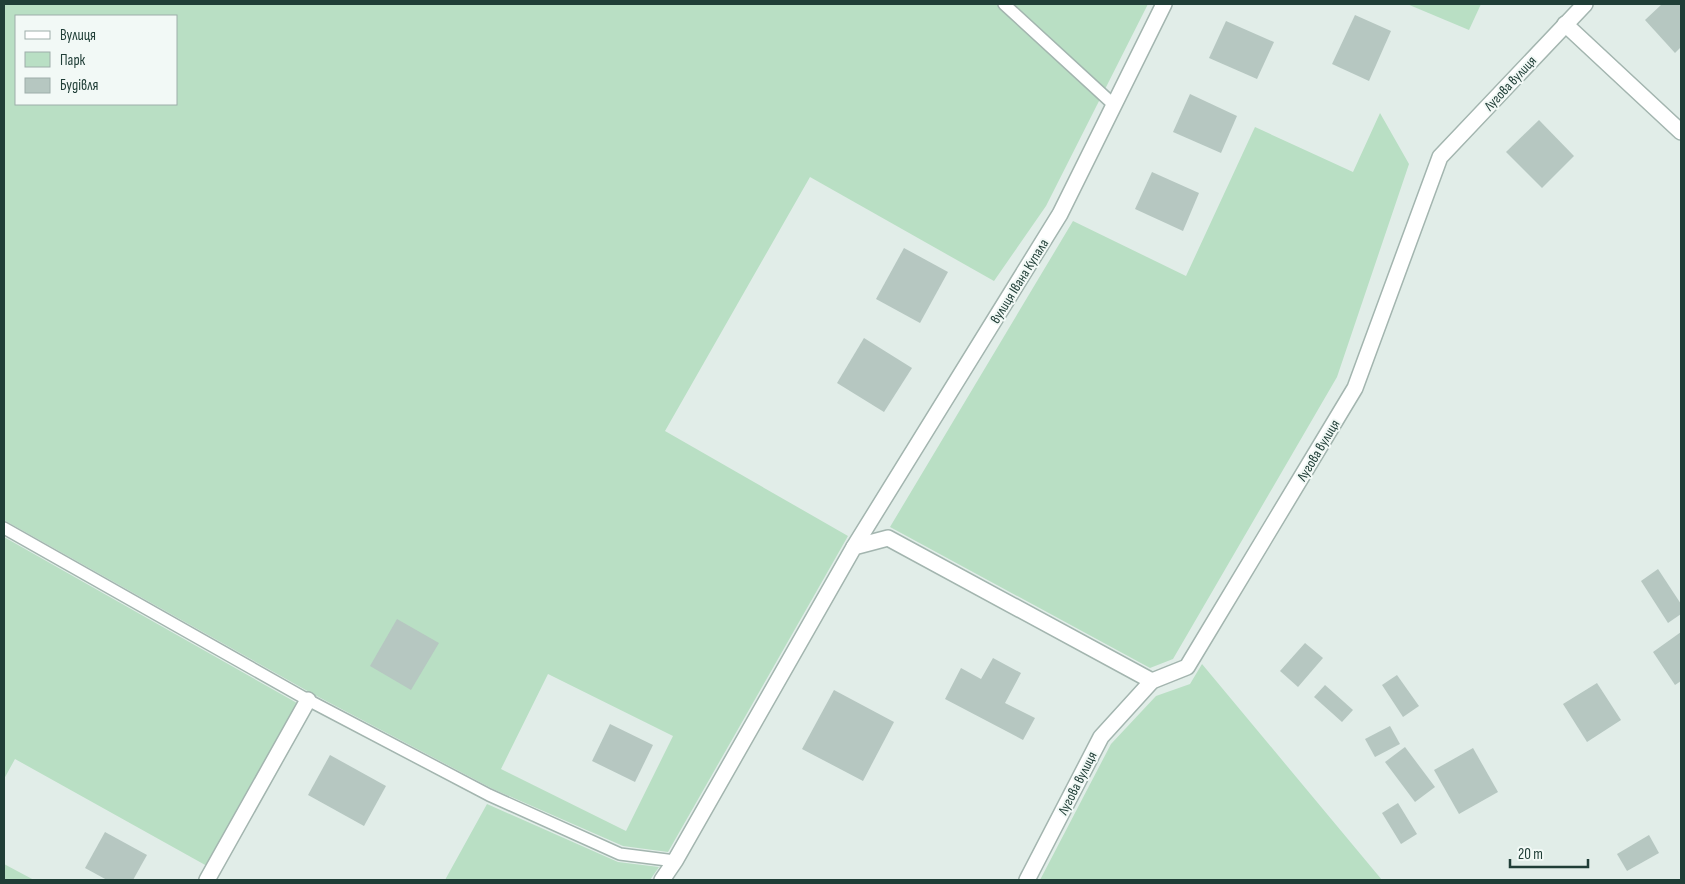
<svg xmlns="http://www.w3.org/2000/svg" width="1685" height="884" font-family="'Sofia Sans Condensed',sans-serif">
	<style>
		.green { fill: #b9dfc4; fill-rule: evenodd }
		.building { fill: #b6c7c1 }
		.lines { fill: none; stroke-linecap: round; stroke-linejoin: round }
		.service-casing { stroke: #a3b5af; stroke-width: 14 }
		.minor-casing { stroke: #a3b5af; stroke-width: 18 }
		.service { stroke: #fff; stroke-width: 11 }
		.minor { stroke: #fff; stroke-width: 15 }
		.labels { text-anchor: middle; stroke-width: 4; stroke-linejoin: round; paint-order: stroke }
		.street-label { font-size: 14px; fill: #203e37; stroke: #f2f9f6 }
	</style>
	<rect width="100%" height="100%" fill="#e1ede8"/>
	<!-- green -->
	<g class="green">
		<path d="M4 4H1148L1046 206 994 281 810 177 665 431 848 536 668 852 623 846 493 789 311 693 4 520ZM16 16H176V104H16ZM548 674 673 736 626 831 501 769Z"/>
		<path d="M1407 4H1481L1469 30Z"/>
		<path d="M1380 113 1409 164 1337 377 1173 659 1150 668 890 527 1073 221 1186 276 1255 127 1353 172Z"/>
		<path d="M4 537 297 703 207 866 15 759 4 779Z"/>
		<path d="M1202 664 1382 880H1040L1111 744 1156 696 1190 684Z"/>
		<path d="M487 804 618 862 659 867 650 880H445Z"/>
		<path d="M4 864 34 880H4Z"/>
	</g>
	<!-- building -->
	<g class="building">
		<path d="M1662 4H1681V47L1675 53 1645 20Z"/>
		<path d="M1355 15 1391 31 1369 81 1332 64Z"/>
		<path d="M1226 21 1274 42 1257 79 1209 58Z"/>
		<path d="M1190 94 1237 116 1221 153 1173 132Z"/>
		<path d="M1539 120 1574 156 1542 188 1506 152Z"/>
		<path d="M1152 172 1199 193 1183 231 1135 209Z"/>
		<path d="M904 248 948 272 920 323 876 299Z"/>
		<path d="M864 338 912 368 884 412 837 383Z"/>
		<path d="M1658 569 1681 604V614L1668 623 1641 581Z"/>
		<path d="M397 619 439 643 411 690 370 666Z"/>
		<path d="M1681 632V681L1675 685 1653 652Z"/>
		<path d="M1305 643 1323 658 1298 687 1280 671Z"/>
		<path d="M993 658 1021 673 1005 703 1035 718 1023 740 945 699 961 668 981 679Z"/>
		<path d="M1397 675 1419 706 1403 717 1382 685Z"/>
		<path d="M1597 683 1621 720 1587 742 1563 704Z"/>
		<path d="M1325 685 1353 710 1342 722 1314 697Z"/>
		<path d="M834 690 894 722 863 781 802 749Z"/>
		<path d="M610 724 653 745 635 782 592 761Z"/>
		<path d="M1390 726 1400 744 1375 757 1365 739Z"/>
		<path d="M1405 747 1435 787 1415 802 1385 762Z"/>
		<path d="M1473 748 1498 792 1459 814 1434 770Z"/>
		<path d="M330 755 386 786 364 826 308 795Z"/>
		<path d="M1398 803 1417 834 1401 844 1382 813Z"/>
		<path d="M105 832 147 855 133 880H107L85 868Z"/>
		<path d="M1649 835 1659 853 1627 871 1617 854Z"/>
	</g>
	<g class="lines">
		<defs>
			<g id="service">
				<path d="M1004 4 1114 105"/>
				<path d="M4 528 308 700 489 795 620 854 675 861"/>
			</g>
			<g id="minor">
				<path d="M1565 24 1681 132"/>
				<path d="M854 547 1060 214 1164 4"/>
				<path d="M207 880 308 700"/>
				<path d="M662 880 675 861 854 547 888 538 1152 681"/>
				<path d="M1027 880 1101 737 1152 681 1187 667 1355 388 1440 157 1585 4"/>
			</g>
		</defs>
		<!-- service casing -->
		<use href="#service" class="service-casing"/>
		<!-- minor casing -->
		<use href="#minor" class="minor-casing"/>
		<!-- service -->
		<use href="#service" class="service"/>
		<!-- minor -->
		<use href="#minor" class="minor"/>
	</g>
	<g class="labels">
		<!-- street labels -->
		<g class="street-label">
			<text transform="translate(1510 83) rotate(-47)" y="5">Лугова вулиця</text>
			<text transform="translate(1019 281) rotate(-58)" y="5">вулиця Івана Купала</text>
			<text transform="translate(1318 450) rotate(-59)" y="5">Лугова вулиця</text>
			<text transform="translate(1077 783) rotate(-63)" y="5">Лугова вулиця</text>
		</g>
	</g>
	<!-- border -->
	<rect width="1685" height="884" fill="none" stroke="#203e37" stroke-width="10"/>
	<!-- legend -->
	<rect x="15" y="15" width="162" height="90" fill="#f2f9f6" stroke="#9eaeaa"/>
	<rect x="25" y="31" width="25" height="8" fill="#ffffff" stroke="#9eaeaa"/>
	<text x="60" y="40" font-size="15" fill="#203e37">Вулиця</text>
	<rect x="25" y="52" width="25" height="15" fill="#b9dfc4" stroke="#9eaeaa"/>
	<text x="60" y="65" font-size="15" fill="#203e37">Парк</text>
	<rect x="25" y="78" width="25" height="15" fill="#b6c7c1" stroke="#9eaeaa"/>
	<text x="60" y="90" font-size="15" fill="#203e37">Будівля</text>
	<!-- scale -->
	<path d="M1510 859v8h78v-8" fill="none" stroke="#203e37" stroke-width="2.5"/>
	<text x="1518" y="859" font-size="15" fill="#203e37" stroke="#f2f9f6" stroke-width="4" paint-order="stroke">20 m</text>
</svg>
